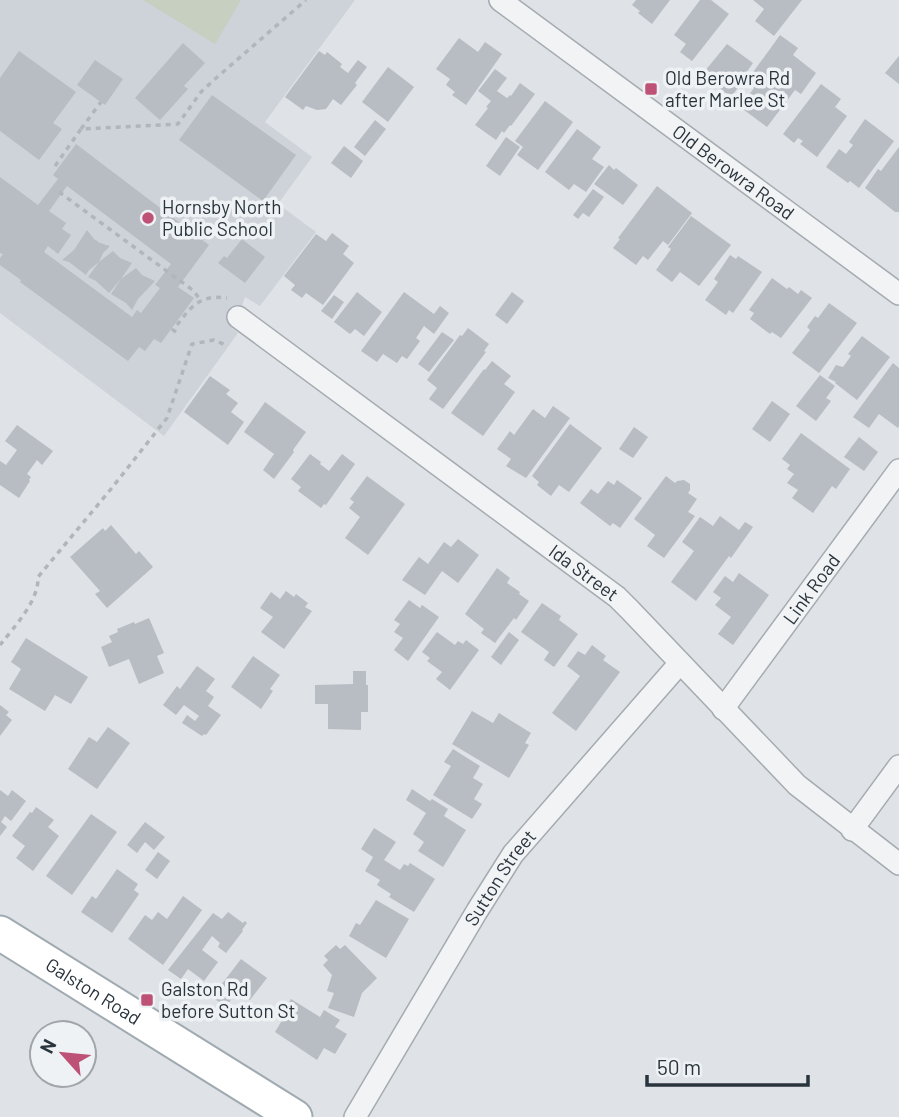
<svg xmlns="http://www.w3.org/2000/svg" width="899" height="1117" font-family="Barlow,sans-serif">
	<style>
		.built { fill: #cdd3d8 }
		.green { fill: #c7cfc1 }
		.building { fill: #b7bdc3; fill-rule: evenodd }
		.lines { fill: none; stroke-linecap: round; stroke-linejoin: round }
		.street-casing { stroke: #a5abb0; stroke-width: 24 }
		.primary-casing { stroke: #a0aab1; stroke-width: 37 }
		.path { stroke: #b1b6ba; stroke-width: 3.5; stroke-dasharray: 5 5; stroke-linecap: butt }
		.street { stroke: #f1f3f5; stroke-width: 21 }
		.primary { stroke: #fff; stroke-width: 33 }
		.poi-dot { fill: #be5276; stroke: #eef2f4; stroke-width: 2.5 }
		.labels { text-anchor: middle; stroke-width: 7; stroke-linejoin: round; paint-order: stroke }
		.poi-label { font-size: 19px; fill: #2a343c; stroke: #eef2f4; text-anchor: start }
		.street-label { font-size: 19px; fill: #2a343c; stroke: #eef2f4 }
	</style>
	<rect width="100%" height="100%" fill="#dfe3e7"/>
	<!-- built -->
	<path class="built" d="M0 0H355L265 122 312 157 278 204 316 232 260 306 245 297 238 317 232 328 238 333 164 436 0 313Z"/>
	<!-- green -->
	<path class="green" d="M143 0H241L215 44Z"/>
	<!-- building -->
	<g class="building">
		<path d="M636 0H670L652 24 638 13 640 11 632 5Z"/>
		<path d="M700 0H711L729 14 692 61 680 52 686 44 674 35Z"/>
		<path d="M753 0H802L774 36 755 21 764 9Z"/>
		<path d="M780 35 798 48 793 55 816 73 801 94 795 90 767 127 740 107 754 88 746 82Z"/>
		<path d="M459 38 478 52 485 42 502 54 466 105 452 95 455 92 446 85 450 79 436 69Z"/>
		<path d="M183 43 205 63 184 86 188 89 160 120 135 98Z"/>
		<path d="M727 44 753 63 746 73 748 74 731 97 715 85 714 87 700 77Z"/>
		<path d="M19 51 76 92 53 123 62 129 39 160 0 131V78Z"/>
		<path d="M319 51 325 55 327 52 342 64 340 67 348 73 358 60 367 67 355 83 357 85 341 105 333 99 326 109 317 110 306 106 303 110 285 97Z"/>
		<path d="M899 56V84L885 73Z"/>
		<path d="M95 60 123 79 105 105 77 85Z"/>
		<path d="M388 67 414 87 388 122 362 102Z"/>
		<path d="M495 69 507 78 497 91 507 98 510 95 511 96 520 83 535 94 511 126 510 125 504 133 502 131 496 140 475 125 488 108 486 107 491 101 478 91Z"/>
		<path d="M821 84 841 99 835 107 847 116 817 157 800 144 803 141 798 138 794 143 783 134Z"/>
		<path d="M212 95 296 155 263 201 179 140Z"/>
		<path d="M545 101 573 122 538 170 517 155 523 147 515 141Z"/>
		<path d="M865 119 894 141 859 188 850 181 848 183 826 167 839 149 846 154 853 145 849 142Z"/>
		<path d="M375 120 386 129 365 156 354 147Z"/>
		<path d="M577 129 601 147 592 159 604 167 586 192 574 184 569 190 545 172Z"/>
		<path d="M506 137 520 147 500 176 486 166Z"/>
		<path d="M76 144 209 245 178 287 194 298 161 343 154 339 145 351 139 347 128 361 20 282 21 280 0 265V258L3 254 0 253V177L38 205 58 179 53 175ZM67 186 171 264 155 285 160 288 141 313 137 310 132 317 44 252 48 246 58 254 71 235 62 229 66 223 49 211Z"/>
		<path d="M344 146 363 161 351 178 331 163Z"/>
		<path d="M899 147V212H895L865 188 878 169 881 171Z"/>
		<path d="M609 165 614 170 616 168 638 185 623 205 594 184Z"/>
		<path d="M657 186 692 213 668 245 663 241 648 260 643 256 636 265 613 248 620 239 618 238Z"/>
		<path d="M593 189 604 197 589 217 583 213 578 219 573 215Z"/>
		<path d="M691 216 731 245 699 286 680 272 672 282 656 270 671 249 668 247Z"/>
		<path d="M87 230 94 239 100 243 110 246 103 253 99 262 113 251 120 258 132 263 121 279 136 268 142 275 155 281 138 299 132 310 126 303 111 294 121 279 109 293 96 281 88 277 99 262 89 270 86 275 69 262 62 260 74 250Z"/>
		<path d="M332 233 349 246 343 254 354 263 323 305 306 293 302 298 291 290 295 285 284 276 316 234 326 241Z"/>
		<path d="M242 239 265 257 245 283 218 263 224 256 227 258Z"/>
		<path d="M730 255 736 259 738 256 762 272 733 313 729 310 726 315 705 300 718 282 714 279Z"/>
		<path d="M772 278 787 289 789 287 798 294 801 290 812 298 781 338 772 332 770 334 750 319 754 313 749 310Z"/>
		<path d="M357 292 382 312 364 336 355 329 350 334 334 322Z"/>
		<path d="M404 292 434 314 440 306 449 313 434 334 424 326 416 338 420 341 407 359 402 356 397 363 383 354 377 362 361 351Z"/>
		<path d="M512 292 524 301 507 324 495 315Z"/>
		<path d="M334 295 344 302 332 319 321 311Z"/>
		<path d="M829 303 857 323 819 373 792 353 810 330 807 327 815 316 818 318Z"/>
		<path d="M468 328 489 344 484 351 486 352 443 409 429 399 437 388 427 380 460 335 462 336Z"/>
		<path d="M442 332 454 340 429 372 418 364Z"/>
		<path d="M862 336 890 357 857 400 835 383 836 382 828 378 836 365 843 367 851 356 848 354Z"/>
		<path d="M492 361 511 376 504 384 515 392 483 436 451 413 484 369 485 370Z"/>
		<path d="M893 363 899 368V426L898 428 879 414 869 428 853 417Z"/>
		<path d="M820 375 835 386 826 398 831 401 816 421 796 406Z"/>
		<path d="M210 376 230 390 226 394 238 403 231 412 244 422 228 445 184 412Z"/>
		<path d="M772 401 790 414 770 442 752 429Z"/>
		<path d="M265 402 306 432 293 450 294 452 274 479 263 470 274 454 244 432Z"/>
		<path d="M553 406 570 418 526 478 506 466 511 459 497 449 510 431 514 435 533 409 545 418Z"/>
		<path d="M570 424 602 448 569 492 559 485 551 496 537 485 539 482 532 476Z"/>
		<path d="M17 425 53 451 42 465 37 460 27 474 31 477 29 480 30 481 19 498 0 485V461L6 465 17 450 5 441Z"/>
		<path d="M634 427 648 437 633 458 619 449Z"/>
		<path d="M801 433 850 469 836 489 832 486 813 513 792 498 798 490 787 483 794 474 787 469 790 465 782 459Z"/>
		<path d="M859 437 878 452 864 471 844 457Z"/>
		<path d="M310 454 321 462 320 464 329 471 342 454 355 464 326 505 324 504 321 508 298 491 301 487 291 479Z"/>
		<path d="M367 476 405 504 368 555 345 538 360 517 349 508 354 502 350 499Z"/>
		<path d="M666 476 675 483 677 481 684 480 690 484V490L688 493 697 499 688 512 695 516 664 558 647 546 655 535 634 519Z"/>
		<path d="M617 480 642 498 620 528 613 523 610 526 580 503 591 489 598 494 608 481 614 485Z"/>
		<path d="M720 516 739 530 745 522 753 527 731 558 729 556 696 601 671 582 694 551 682 542 700 517 713 526Z"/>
		<path d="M111 525 136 554 139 551 153 567 107 608 95 594 100 591 70 557 103 528 105 531Z"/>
		<path d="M458 539 479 555 458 583 442 571 425 595 402 580 419 557 428 564 444 542 451 547Z"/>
		<path d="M497 568 510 578 507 583 520 592 519 594 529 601 516 620 514 618 495 643 481 633 484 629 465 614Z"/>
		<path d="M739 573 769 595 733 645 718 634 731 617 715 605 721 598 713 592 725 576 733 582Z"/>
		<path d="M286 591 294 597 296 594 308 603 305 607 312 611 284 649 261 632 273 617 260 608 271 592 280 599Z"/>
		<path d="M409 600 420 608 422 605 439 617 408 661 394 650 403 638 394 632 400 624 394 620Z"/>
		<path d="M542 603 561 616 559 620 578 634 554 667 544 660 549 652 521 632Z"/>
		<path d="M149 618 164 653 157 656 164 673 139 684 129 659 109 667 101 647 112 642 109 636 118 632 117 629 134 622 135 624Z"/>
		<path d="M437 632 455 645 458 641 463 644 466 640 479 650 450 690 436 679 442 672 427 661 430 658 422 652Z"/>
		<path d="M509 632 519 640 501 665 491 657Z"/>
		<path d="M26 638 88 677 71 704 55 695 45 711 9 689 21 669 11 662Z"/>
		<path d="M592 645 606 656 603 660 620 672 576 731 552 713 580 676 567 666 578 651 585 655Z"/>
		<path d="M253 656 280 675 270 689 273 691 261 709 231 687Z"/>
		<path d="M197 666 215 679 206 691 214 697 208 706 221 715 206 735 204 734 202 736 182 723 187 715 195 721 199 716 184 705 176 715 163 705 177 686 180 689Z"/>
		<path d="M353 671H366V685H368V712H361V730L328 729V704H315V685L353 684Z"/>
		<path d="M0 705 9 712 6 715 12 720 0 736Z"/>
		<path d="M472 711 493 723 499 713 531 733 525 743 529 745 509 778 452 744Z"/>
		<path d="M108 727 130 743 97 789 68 769 89 737 97 742Z"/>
		<path d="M453 749 480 766 473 778 483 784 474 799 482 804 472 819 433 795 451 766 444 762Z"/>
		<path d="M412 789 430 801 432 799 448 809 444 816 466 830 443 867 418 851 424 842 413 834 426 813 406 800Z"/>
		<path d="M0 790 8 796 12 790 26 801 11 821 5 816 1 822 7 827 0 836Z"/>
		<path d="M36 807 54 820 48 827 59 836 33 871 16 858 25 846 12 836 30 812 32 813Z"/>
		<path d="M91 814 117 832 72 895 46 876Z"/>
		<path d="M145 822 165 837 154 850 145 842 137 853 127 845Z"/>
		<path d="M374 828 396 842 384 860 400 870 404 864 408 866 410 863 435 879 414 912 389 897 391 894 377 885 380 880 365 871 373 857 361 849Z"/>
		<path d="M158 852 170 861 157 879 145 870Z"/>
		<path d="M117 869 138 884 134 890 139 894 112 933 81 912 92 896 96 899Z"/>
		<path d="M183 896 202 910 163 965 128 939 145 915 152 920 158 912 167 919Z"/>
		<path d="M376 900 409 919 386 958 349 936 356 923 360 925Z"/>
		<path d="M228 912 243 923 245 921 247 923 242 930 243 931 226 953 218 947 220 943 212 936 202 950 218 962 204 981 188 969 181 979 168 970 213 913 222 919Z"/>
		<path d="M336 945 340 949 345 945 377 978 362 993 354 1017 328 1008 334 993 327 991 332 975 323 965 328 960 324 956Z"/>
		<path d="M241 959 267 978 250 1000 244 995 241 999 235 994 226 1007 212 997Z"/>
		<path d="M291 999 320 1017 324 1010 340 1020 335 1027 347 1034 335 1054 324 1048 317 1060 275 1032 284 1017 281 1016Z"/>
	</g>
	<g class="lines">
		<defs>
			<g id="street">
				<path id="s1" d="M500 0 899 294"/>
				<path id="s2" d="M238 317 617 597 630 610 797 785 899 864"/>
				<path id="s3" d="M723 709 899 470"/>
				<path d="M852 830 899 766"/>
				<path id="s4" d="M355 1117 477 911 513 854 680 663"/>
			</g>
			<g id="primary">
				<path id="s5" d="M0 933 295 1117"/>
			</g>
		</defs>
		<!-- street casing -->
		<use href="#street" class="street-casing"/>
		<!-- primary casing -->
		<use href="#primary" class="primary-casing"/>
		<!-- path -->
		<g class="path">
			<path d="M81 129 101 102"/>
			<path d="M55 166 81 129 178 124 201 92 215 79 306 0"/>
			<path d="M59 192 194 291 200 300"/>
			<path d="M176 332 173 330C190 309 197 294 227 298"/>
			<path d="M0 645C14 627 39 601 38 577L111 489 167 418 192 344 214 340 228 346"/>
		</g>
		<!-- street -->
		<use href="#street" class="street"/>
		<!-- primary -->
		<use href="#primary" class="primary"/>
	</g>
	<!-- markers -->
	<g class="poi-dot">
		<rect x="644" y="82" width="14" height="14" rx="3.5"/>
		<circle cx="148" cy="218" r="7"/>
		<rect x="140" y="993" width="14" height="14" rx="3.5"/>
	</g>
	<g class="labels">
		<!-- poi labels -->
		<g class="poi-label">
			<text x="665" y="85">Old Berowra Rd<tspan x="665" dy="22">after Marlee St</tspan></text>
			<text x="162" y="214">Hornsby North<tspan x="162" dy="22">Public School</tspan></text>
			<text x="161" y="996">Galston Rd<tspan x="161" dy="22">before Sutton St</tspan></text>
		</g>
		<!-- street labels -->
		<g class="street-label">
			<text dy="7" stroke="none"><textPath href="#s1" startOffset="290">Old Berowra Road</textPath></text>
			<text dy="7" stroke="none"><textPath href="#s2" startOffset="430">Ida Street</textPath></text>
			<text dy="7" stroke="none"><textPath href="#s3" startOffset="149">Link Road</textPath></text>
			<text dy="7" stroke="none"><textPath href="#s4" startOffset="280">Sutton Street</textPath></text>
			<text dy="7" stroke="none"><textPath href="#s5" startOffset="110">Galston Road</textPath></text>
		</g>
	</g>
	<!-- north arrow -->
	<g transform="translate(63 1054) rotate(297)"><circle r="33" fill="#eef2f4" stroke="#a0a6aa" stroke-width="2"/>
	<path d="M0-5L12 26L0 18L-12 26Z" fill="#be5276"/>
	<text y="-10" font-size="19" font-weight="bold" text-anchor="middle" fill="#2a343c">N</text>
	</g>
	<!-- scale -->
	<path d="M647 1075v10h161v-10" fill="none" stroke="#2a343c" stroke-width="3.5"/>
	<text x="657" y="1075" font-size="21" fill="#2a343c" stroke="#eef2f4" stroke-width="5" paint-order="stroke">50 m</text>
</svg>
